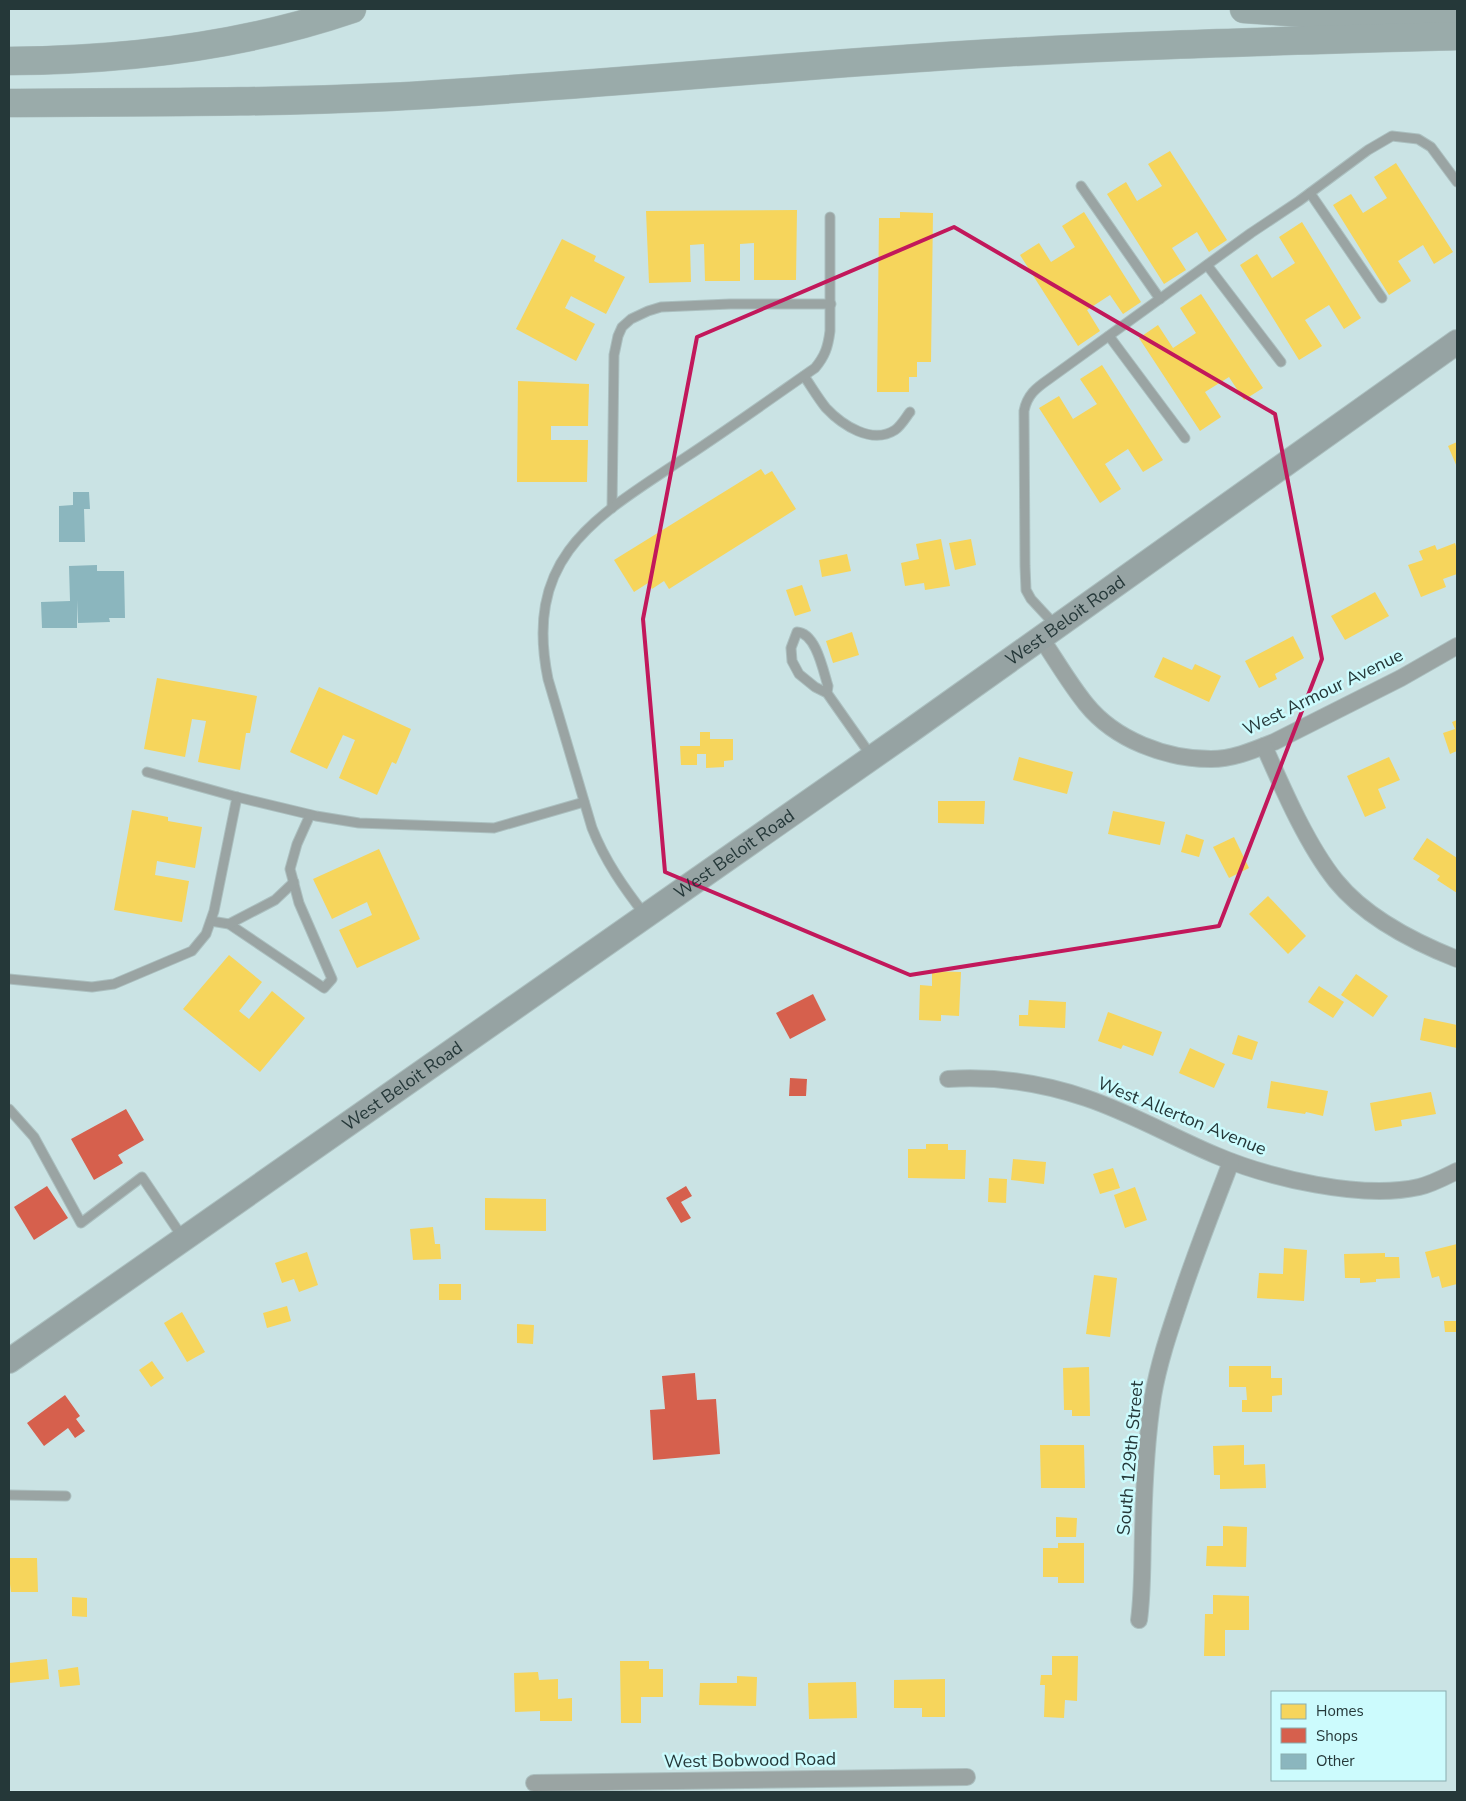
<svg xmlns="http://www.w3.org/2000/svg" width="1466" height="1801" font-family="'Nunito Sans',sans-serif">
	<style>
		.homes { fill: #f6d55c }
		.shops { fill: #d6604d }
		.building { fill: #8bb6be }
		.lines { fill: none; stroke-linecap: round; stroke-linejoin: round }
		.service-casing { stroke: #abbfbf; stroke-width: 11 }
		.minor-casing { stroke: #abbfbf; stroke-width: 18 }
		.secondary-casing { stroke: #abbfbf; stroke-width: 26 }
		.motorway-casing { stroke: #abbfbf; stroke-width: 29 }
		.service { stroke: #9aa4a3; stroke-width: 9 }
		.minor { stroke: #9aa4a3; stroke-width: 16 }
		.secondary { stroke: #96a3a3; stroke-width: 24 }
		.motorway { stroke: #9aabaa; stroke-width: 28 }
		.marked { fill: none; stroke: #c2185b; stroke-width: 4; stroke-linejoin: round }
		.labels { text-anchor: middle; stroke-width: 5; stroke-linejoin: round; paint-order: stroke }
		.street-label { font-size: 18px; fill: #253839; stroke: #ccfbfd }
	</style>
	<rect width="100%" height="100%" fill="#cae3e4"/>
	<!-- homes -->
	<g class="homes">
		<path d="M1170 151 1227 240 1209 252 1197 232 1172 248 1186 270 1164 284 1107 194 1126 182 1137 201 1162 186 1148 164Z"/>
		<path d="M1396 163 1453 252 1434 264 1423 245 1398 261 1411 281 1389 295 1333 205 1351 194 1363 213 1387 198 1374 177Z"/>
		<path d="M797 210 796 280H754V243L740 244V281H705L704 244 690 245 691 282 649 283 646 211Z"/>
		<path d="M900 212 933 213 931 362H917V377H909V392H877L879 218H900Z"/>
		<path d="M1084 212 1141 302 1123 314 1110 295 1087 310 1100 331 1078 346 1020 255 1039 243 1051 262 1075 247 1062 226Z"/>
		<path d="M1302 222 1361 318 1344 329 1329 305 1305 320 1322 346 1299 360 1240 265 1257 254 1272 278 1295 263 1279 237Z"/>
		<path d="M562 239 596 256 594 261 625 277 606 314 571 296 565 308 595 324 576 361 516 329Z"/>
		<path d="M1201 294 1263 388 1244 400 1229 377 1205 392 1221 417 1200 431 1139 338 1158 325 1173 348 1196 333 1180 308Z"/>
		<path d="M1102 365 1163 460 1143 472 1128 449 1105 464 1121 489 1100 503 1039 408 1059 396 1073 419 1097 404 1080 379Z"/>
		<path d="M518 381 589 384 588 426H551V440H588L587 482H517Z"/>
		<path d="M1457 442V467L1448 446Z"/>
		<path d="M761 469 765 475 772 471 796 509 669 589 664 581 652 589 648 583 634 592 614 560Z"/>
		<path d="M941 539 950 586 925 590 924 583 905 586 901 563 919 559 916 544Z"/>
		<path d="M971 539 976 565 955 570 949 543Z"/>
		<path d="M1455 543 1457 549V574L1443 579 1446 587 1421 597 1408 565 1423 560 1419 551 1435 545 1437 550Z"/>
		<path d="M847 554 851 571 822 577 819 560Z"/>
		<path d="M802 585 811 611 795 616 786 590Z"/>
		<path d="M1375 592 1389 616 1345 640 1331 616Z"/>
		<path d="M852 632 859 655 833 663 826 641Z"/>
		<path d="M1293 636 1304 658 1275 674 1277 679 1259 688 1245 661Z"/>
		<path d="M1163 657 1192 670 1195 664 1221 676 1209 702 1154 677Z"/>
		<path d="M157 678 257 696 250 733H246L240 770 198 762 206 721 192 719 185 757 144 749Z"/>
		<path d="M319 687 411 729 396 764 392 762 377 795 339 778 355 740 343 735 327 769 290 752Z"/>
		<path d="M1457 720V751L1450 754 1443 733 1455 729 1452 722Z"/>
		<path d="M700 732H710V739H733V760L724 761V767L706 768V754H697V765H681L680 746H700Z"/>
		<path d="M1019 757 1073 772 1067 794 1013 780Z"/>
		<path d="M1389 757 1400 780 1378 789 1386 808 1365 817 1347 776Z"/>
		<path d="M938 801H985L984 824 938 823Z"/>
		<path d="M132 810 168 817V821L202 827 195 868 157 861 155 875 189 881 182 922 114 910Z"/>
		<path d="M1113 811 1165 822 1160 845 1108 834Z"/>
		<path d="M1186 834 1204 840 1199 857 1181 852Z"/>
		<path d="M1234 837 1249 868 1229 878 1213 847Z"/>
		<path d="M1427 838 1457 858V893L1437 880 1440 876 1413 859Z"/>
		<path d="M379 849 420 939 357 968 339 930 372 915 367 902 332 919 313 879Z"/>
		<path d="M1268 896 1306 936 1288 954 1249 914Z"/>
		<path d="M229 955 262 982 239 1011 249 1019 272 991 305 1018 260 1072 183 1009Z"/>
		<path d="M932 971 961 972 959 1016 941 1015V1021L919 1020 920 985 932 986Z"/>
		<path d="M1356 974 1388 996 1373 1017 1341 995Z"/>
		<path d="M1319 986 1344 1002 1333 1018 1308 1002Z"/>
		<path d="M1029 1000 1066 1002 1065 1028 1019 1026V1015H1028Z"/>
		<path d="M1108 1012 1162 1032 1153 1056 1123 1045 1121 1049 1098 1041Z"/>
		<path d="M1424 1018 1457 1025V1048L1420 1040Z"/>
		<path d="M1238 1035 1258 1042 1252 1060 1232 1054Z"/>
		<path d="M1190 1048 1225 1064 1214 1088 1179 1073Z"/>
		<path d="M1271 1081 1328 1091 1323 1116 1306 1112 1305 1114 1267 1108Z"/>
		<path d="M1431 1092 1436 1114 1401 1120 1402 1126 1375 1131 1370 1103Z"/>
		<path d="M926 1144H948V1150H966L965 1179 908 1178V1149H926Z"/>
		<path d="M1013 1159 1046 1162 1044 1184 1011 1180Z"/>
		<path d="M1113 1168 1120 1188 1100 1194 1093 1174Z"/>
		<path d="M989 1178 1007 1179 1006 1203 988 1202Z"/>
		<path d="M1135 1187 1147 1220 1125 1228 1114 1195Z"/>
		<path d="M485 1198 546 1199V1231L485 1230Z"/>
		<path d="M433 1227 435 1244H440L441 1259 413 1260 410 1229Z"/>
		<path d="M1457 1244V1284L1442 1288 1439 1276 1432 1278 1425 1252Z"/>
		<path d="M1284 1248 1307 1250 1304 1301 1257 1298 1259 1273 1283 1274Z"/>
		<path d="M307 1252 318 1285 299 1292 294 1279 282 1283 275 1263Z"/>
		<path d="M1385 1253V1257H1399L1400 1278 1376 1279V1282L1360 1283V1278H1345L1344 1254Z"/>
		<path d="M1094 1275 1117 1278 1110 1337 1086 1334Z"/>
		<rect x="439" y="1284" width="22" height="16"/>
		<path d="M287 1306 291 1321 267 1328 263 1313Z"/>
		<path d="M182 1312 205 1352 187 1362 164 1323Z"/>
		<path d="M1444 1321H1457V1332H1445Z"/>
		<path d="M517 1324 534 1325 533 1344 517 1343Z"/>
		<path d="M152 1361 164 1378 151 1387 139 1370Z"/>
		<path d="M1229 1366H1271V1378H1282V1395L1272 1396V1412H1242V1400H1247L1246 1387H1229Z"/>
		<path d="M1089 1367 1090 1416H1072V1410H1064L1063 1368Z"/>
		<path d="M1040 1445H1084L1085 1488H1041Z"/>
		<path d="M1244 1445V1465L1265 1464 1266 1488 1220 1489V1475H1214L1213 1446Z"/>
		<path d="M1056 1517 1077 1518 1076 1537H1056Z"/>
		<path d="M1223 1526 1247 1527 1246 1567 1206 1566 1207 1546H1223Z"/>
		<path d="M1058 1543H1084V1583H1058V1577H1043V1548H1058Z"/>
		<path d="M9 1558H37L38 1592H11L10 1584H9Z"/>
		<path d="M1213 1595 1249 1596V1630H1225V1656H1204L1205 1614H1213Z"/>
		<path d="M72 1597 87 1598V1617L72 1616Z"/>
		<path d="M1052 1656H1078L1077 1701 1065 1700 1064 1718 1044 1717 1045 1685H1040L1041 1675H1052Z"/>
		<path d="M47 1659 49 1679 9 1683V1663Z"/>
		<path d="M620 1661H649V1669H663V1697H641V1723H621Z"/>
		<path d="M78 1667 80 1685 60 1687 58 1670Z"/>
		<path d="M538 1672 539 1680 558 1679V1699L572 1698V1721H540V1711L515 1712 514 1673Z"/>
		<path d="M737 1676 757 1677 756 1706 699 1705 700 1683H737Z"/>
		<path d="M945 1679V1717H922V1708H894V1680Z"/>
		<path d="M856 1682 857 1718 809 1719 808 1683Z"/>
	</g>
	<!-- shops -->
	<g class="shops">
		<path d="M813 994 826 1020 790 1039 776 1013Z"/>
		<path d="M790 1078 807 1079 806 1096H789Z"/>
		<path d="M126 1109 144 1140 118 1155 123 1163 94 1180 71 1139Z"/>
		<path d="M47 1186 68 1218 34 1240 14 1207Z"/>
		<path d="M686 1186 692 1196 681 1202 691 1218 681 1223 666 1198Z"/>
		<path d="M695 1373 697 1400 716 1399 720 1454 653 1460 650 1410 665 1409 662 1376Z"/>
		<path d="M65 1395 80 1416 76 1419 85 1431 75 1438 68 1428 44 1446 27 1423Z"/>
	</g>
	<!-- building -->
	<g class="building">
		<path d="M73 492H89L90 509H84L85 542H59V506L73 505Z"/>
		<path d="M97 565V571H124L125 618H109L110 622 78 623 77 600V628H42L41 602 70 601 69 566Z"/>
	</g>
	<g class="lines">
		<defs>
			<g id="service">
				<path d="M1081 186 1160 299"/>
				<path d="M1310 193 1382 298"/>
				<path d="M1207 265 1281 362"/>
				<path d="M1109 336 1185 438"/>
				<path d="M804 376C811 386 818 398 826 408 842 425 872 445 895 430 901 426 906 417 910 412"/>
				<path d="M612 508 614 355 618 336 622 327 631 319 648 311 661 307 730 304H831"/>
				<path d="M1056 626 1031 599 1026 590 1025 566 1024 411C1027 395 1036 388 1049 379L1251 233 1299 201 1368 150 1392 136 1418 139 1431 147 1457 182"/>
				<path d="M827 693 828 686C823 670 816 633 797 632L791 648 792 661 799 674 815 687 827 693 872 757"/>
				<path d="M147 772 237 797 316 816 359 823 494 828 584 802"/>
				<path d="M645 915C624 888 605 861 592 828L548 679C523 555 596 517 686 457 730 428 772 398 815 368 825 356 828 347 830 331V217"/>
				<path d="M211 921 229 924 324 988 332 979 299 903 290 869 297 844 310 815"/>
				<path d="M229 924 275 900 294 882"/>
				<path d="M9 979 92 987 114 984 192 951 206 934 214 911 237 797"/>
				<path d="M9 1109 34 1137 81 1223 142 1177 183 1238"/>
				<path d="M9 1495 66 1496"/>
			</g>
			<g id="minor">
				<path d="M1041 638C1056 660 1069 683 1086 704 1115 740 1166 759 1211 759 1233 759 1254 750 1274 742L1401 678 1457 646"/>
				<path d="M1264 746C1283 789 1307 845 1336 881 1366 918 1414 942 1457 959"/>
				<path d="M948 1079C995 1076 1042 1083 1086 1098 1131 1113 1172 1137 1215 1155 1269 1178 1361 1200 1419 1187 1432 1184 1445 1177 1457 1171"/>
				<path d="M1139 1620C1143 1591 1142 1561 1143 1532 1144 1487 1146 1441 1153 1396 1159 1361 1171 1327 1182 1294 1197 1249 1214 1206 1231 1162"/>
				<path d="M534 1783 967 1777"/>
			</g>
			<g id="secondary">
				<path id="s1" d="M9 1361 910 731 1457 342"/>
			</g>
			<g id="motorway">
				<path d="M1244 9 1344 16 1457 17"/>
				<path d="M9 61C125 60 241 47 352 9"/>
				<path d="M9 103C135 102 261 103 388 97 574 87 761 68 947 56 1117 45 1287 41 1457 36"/>
			</g>
		</defs>
		<!-- service casing -->
		<use href="#service" class="service-casing"/>
		<!-- minor casing -->
		<use href="#minor" class="minor-casing"/>
		<!-- secondary casing -->
		<use href="#secondary" class="secondary-casing"/>
		<!-- motorway casing -->
		<use href="#motorway" class="motorway-casing"/>
		<!-- service -->
		<use href="#service" class="service"/>
		<!-- minor -->
		<use href="#minor" class="minor"/>
		<!-- secondary -->
		<use href="#secondary" class="secondary"/>
		<!-- motorway -->
		<use href="#motorway" class="motorway"/>
	</g>
	<!-- marked area -->
	<path class="marked" d="M954 227 1275 414 1322 659 1219 926 910 975 665 872 643 619 697 337Z"/>
	<g class="labels">
		<!-- street labels -->
		<g class="street-label">
			<text dy="6" stroke="none"><textPath href="#s1" startOffset="1290">West Beloit Road</textPath></text>
			<text transform="translate(1323 692) rotate(-26)" y="6">West Armour Avenue</text>
			<text dy="6" stroke="none"><textPath href="#s1" startOffset="885">West Beloit Road</textPath></text>
			<text dy="6" stroke="none"><textPath href="#s1" startOffset="480">West Beloit Road</textPath></text>
			<text transform="translate(1182 1116) rotate(22)" y="6">West Allerton Avenue</text>
			<text transform="translate(1130 1458) rotate(-85)" y="6">South 129th Street</text>
			<text transform="translate(750 1760) rotate(-1)" y="6">West Bobwood Road</text>
		</g>
	</g>
	<!-- border -->
	<rect width="1466" height="1801" fill="none" stroke="#253839" stroke-width="20"/>
	<!-- legend -->
	<rect x="1271" y="1691" width="175" height="90" fill="#ccfbfd" stroke="#89adaf"/>
	<rect x="1281" y="1704" width="25" height="15" fill="#f6d55c" stroke="#89adaf"/>
	<text x="1316" y="1716" font-size="15" fill="#253839">Homes</text>
	<rect x="1281" y="1728" width="25" height="15" fill="#d6604d" stroke="#89adaf"/>
	<text x="1316" y="1741" font-size="15" fill="#253839">Shops</text>
	<rect x="1281" y="1754" width="25" height="15" fill="#8bb6be" stroke="#89adaf"/>
	<text x="1316" y="1766" font-size="15" fill="#253839">Other</text>
</svg>
